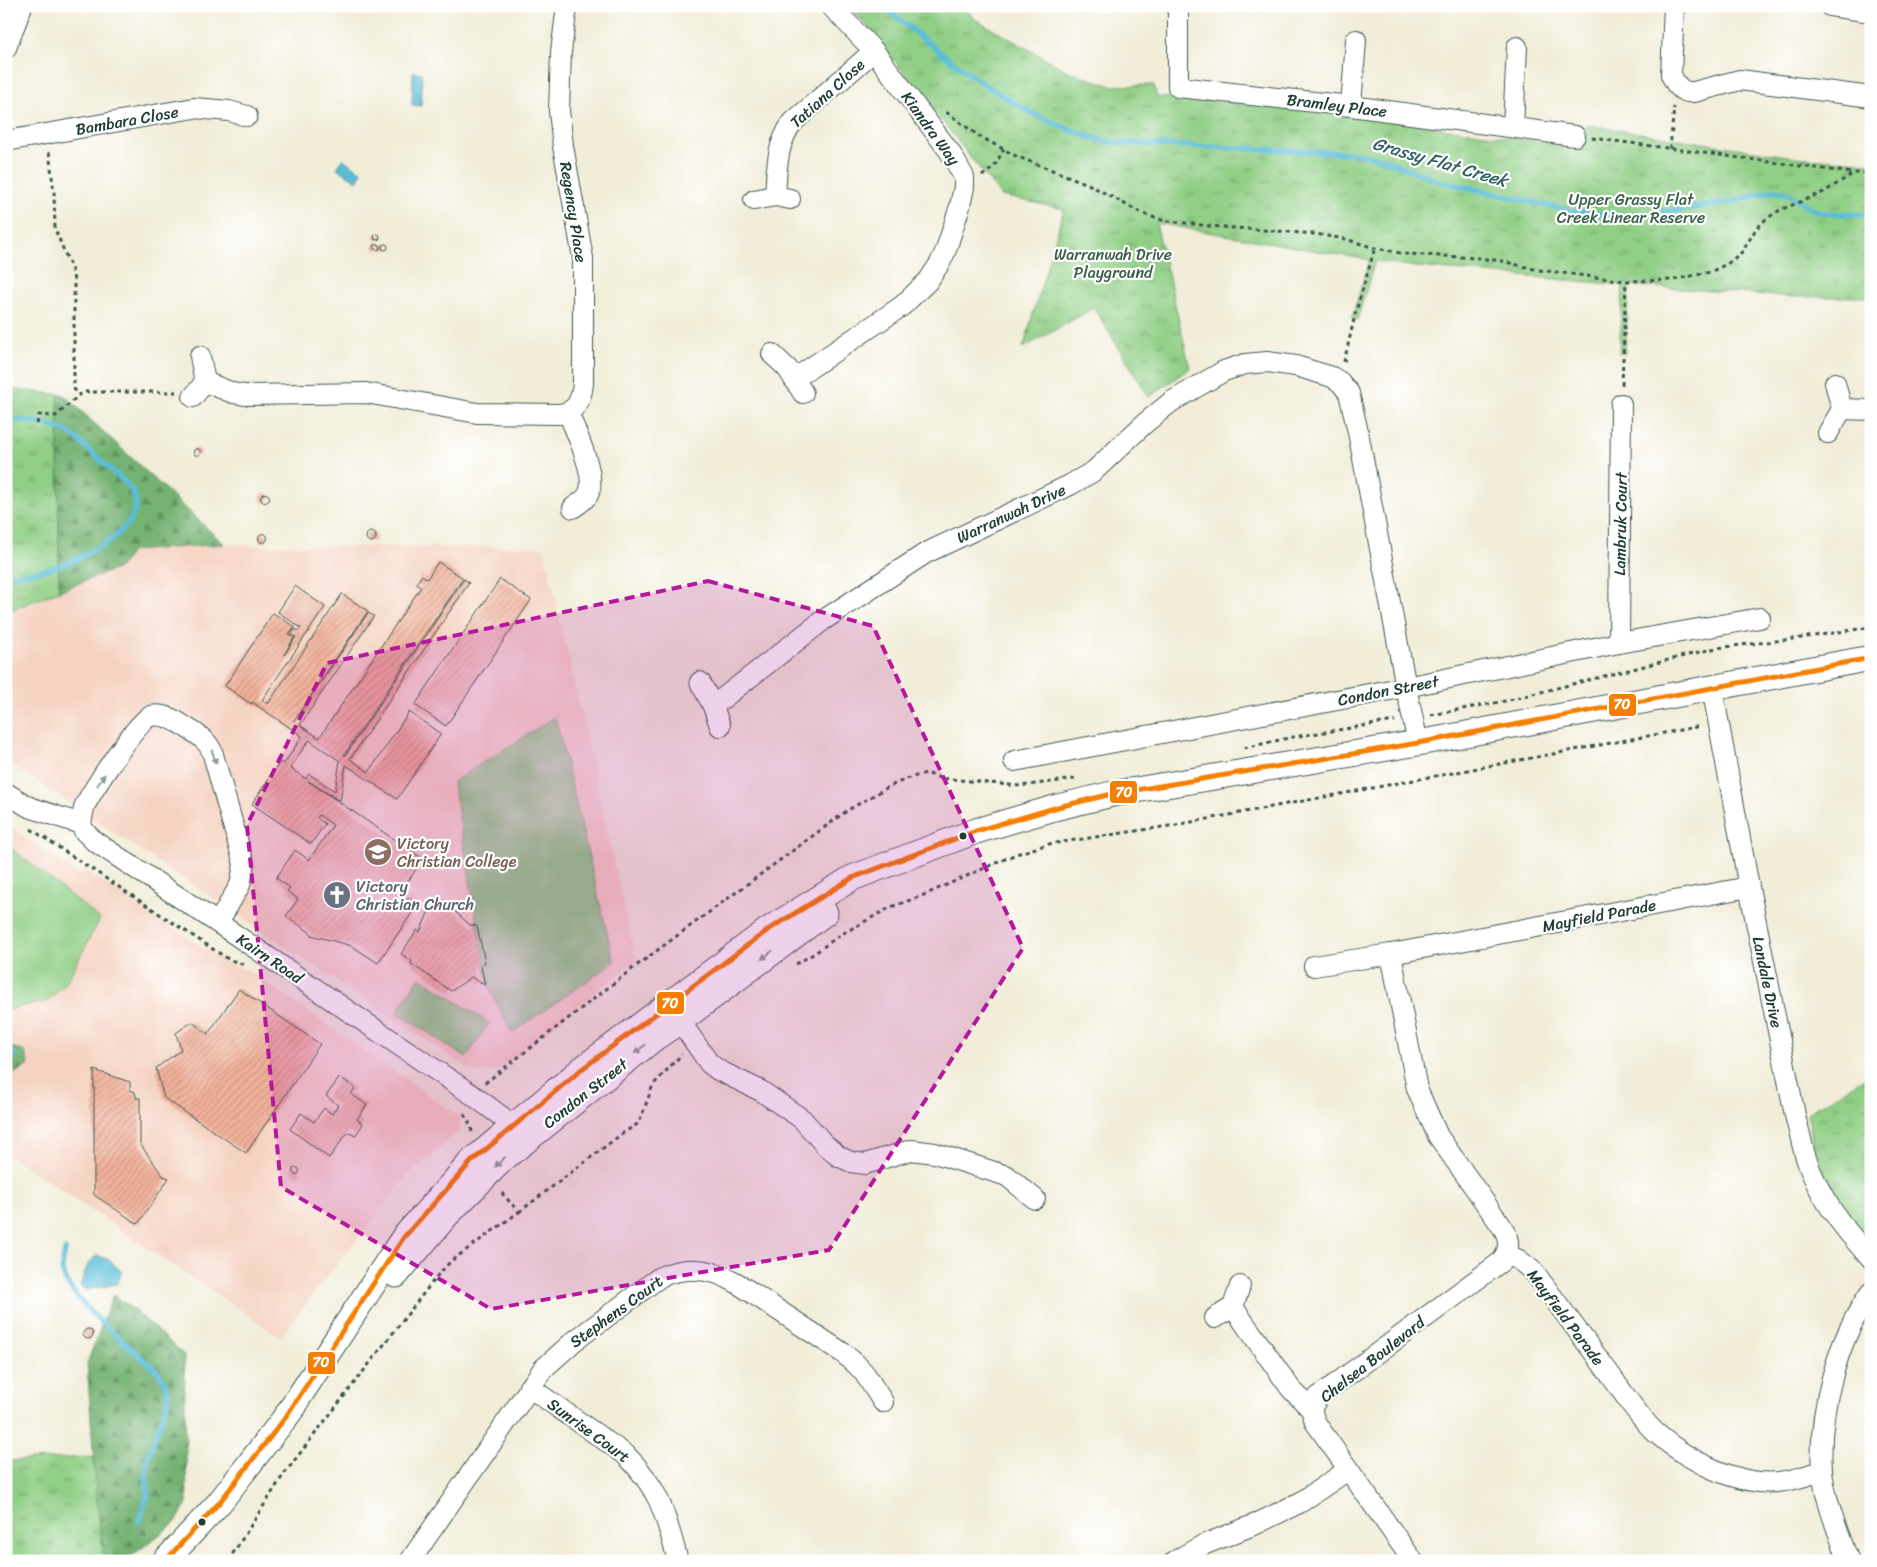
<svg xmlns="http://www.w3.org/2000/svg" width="1877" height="1567" font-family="Sriracha,sans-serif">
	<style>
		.built { fill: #f5d3c1 }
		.grass { fill: url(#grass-tufts); stroke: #58865c }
		.forest { fill: url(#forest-firs); stroke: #4a7853 }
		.pitch { fill: #90cf85; stroke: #58865c }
		.water { fill: #5abdd9; stroke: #3c7d86 }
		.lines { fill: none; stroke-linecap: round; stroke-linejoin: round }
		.stream { stroke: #5abdd9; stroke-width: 5.5 }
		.building { fill: url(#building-hatch); fill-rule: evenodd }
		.minor-casing { stroke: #3e574d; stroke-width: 22 }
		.major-casing { stroke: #3e574d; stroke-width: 27 }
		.path { stroke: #3e574d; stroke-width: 3; stroke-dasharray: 4 4; stroke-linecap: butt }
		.minor { stroke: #fff; stroke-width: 20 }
		.major { stroke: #fff; stroke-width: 25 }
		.bus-1-casing { stroke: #fff; stroke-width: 9 }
		.bus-1 { stroke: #f47f03; stroke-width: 5 }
		.oneway { fill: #8f9e9a }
		.marked { fill: #b5179e; fill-opacity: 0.2; stroke: #b5179e; stroke-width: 4; stroke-dasharray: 10 6; stroke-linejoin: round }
		.bus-dot { fill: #1f3d34; stroke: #fff; stroke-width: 2 }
		.labels { text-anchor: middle; stroke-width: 4.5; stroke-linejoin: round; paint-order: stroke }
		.street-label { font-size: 16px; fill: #1f3d34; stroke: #fff }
		.park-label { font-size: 16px; fill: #3b6248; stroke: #fff }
		.education-label { font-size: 16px; fill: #785e54; stroke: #fff; text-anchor: start }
		.worship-label { font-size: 16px; fill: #5b616d; stroke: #fff; text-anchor: start }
		.water-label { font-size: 18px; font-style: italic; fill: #316366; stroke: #fff }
		.line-badge { stroke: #fff; stroke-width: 2 }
		.badge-label { font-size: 14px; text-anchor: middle; font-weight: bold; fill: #fff }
	</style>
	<defs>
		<pattern id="grass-tufts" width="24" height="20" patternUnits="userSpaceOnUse" patternTransform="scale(1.25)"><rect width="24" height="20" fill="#90cf85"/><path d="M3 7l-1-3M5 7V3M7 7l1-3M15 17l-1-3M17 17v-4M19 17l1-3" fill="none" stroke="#75a96e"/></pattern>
		<pattern id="forest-firs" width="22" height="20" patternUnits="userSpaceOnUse" patternTransform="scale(1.25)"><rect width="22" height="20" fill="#74b272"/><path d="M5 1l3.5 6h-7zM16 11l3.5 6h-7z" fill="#5f925e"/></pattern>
		<pattern id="building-hatch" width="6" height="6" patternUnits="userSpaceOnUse" patternTransform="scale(1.25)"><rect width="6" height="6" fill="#f3b29b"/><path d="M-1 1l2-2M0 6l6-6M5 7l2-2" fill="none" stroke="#c4927f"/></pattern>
	</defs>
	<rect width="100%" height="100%" fill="#fff"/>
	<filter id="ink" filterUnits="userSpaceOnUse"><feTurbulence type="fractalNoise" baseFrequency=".02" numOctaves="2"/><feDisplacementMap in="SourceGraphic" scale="10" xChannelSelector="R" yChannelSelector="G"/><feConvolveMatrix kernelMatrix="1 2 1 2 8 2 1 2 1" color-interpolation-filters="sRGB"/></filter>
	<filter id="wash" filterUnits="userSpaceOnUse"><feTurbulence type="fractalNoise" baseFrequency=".0096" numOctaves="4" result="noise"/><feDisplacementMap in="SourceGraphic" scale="20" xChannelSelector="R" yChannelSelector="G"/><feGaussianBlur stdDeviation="1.12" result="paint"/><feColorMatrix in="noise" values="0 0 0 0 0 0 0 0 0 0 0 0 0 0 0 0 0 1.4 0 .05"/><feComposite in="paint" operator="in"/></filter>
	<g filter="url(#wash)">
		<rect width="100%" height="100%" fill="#f1edd8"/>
		<!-- built -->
		<g class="built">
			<path d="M224 544 254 546 544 547 636 961 496 1071 475 1073 6 761V612L121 567 131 551Z"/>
			<path d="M6 825 79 874 86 871 225 962 248 970 460 1117V1131L406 1177 280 1337 6 1153V1078L29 1064 25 1052 6 1045Z"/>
		</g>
		<!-- grass -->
		<g class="grass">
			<path d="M847 6H965L973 18 1067 71 1112 86 1154 85 1157 97 1289 106 1583 148 1587 125 1794 157 1871 163V297H1795L1629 285 1625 354 1619 353 1623 285 1417 267 1375 261 1357 320 1352 318 1369 260 1156 223 1190 368 1149 397 1094 308 1023 348 1064 209 1001 196 868 27Z"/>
			<path d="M6 389 58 394 59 591 6 612Z"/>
			<path d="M1871 1074V1240C1846 1217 1825 1179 1815 1147 1811 1136 1809 1124 1807 1113Z"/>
			<path d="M93 1457 104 1561H6V1461Z"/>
		</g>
		<!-- forest -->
		<g class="forest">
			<path d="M58 394 64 395 224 544 131 551 121 567 59 591Z"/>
			<path d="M6 1045 25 1052 29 1065 6 1078Z"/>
			<path d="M113 1295 136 1311 184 1355 187 1504 176 1522 125 1561H104L96 1492 87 1363Z"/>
		</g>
		<!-- pitch -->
		<g class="pitch">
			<path d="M555 717 614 962 512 1033 488 985 453 782Z"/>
			<path d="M6 844 100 919 66 983 48 1001 6 1010Z"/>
			<path d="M420 977 489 1023 466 1058 397 1012Z"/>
		</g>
		<!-- water -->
		<g class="water">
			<path d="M413 72 422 73 421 106 412 105Z"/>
			<path d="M343 159 362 172 357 181 337 168Z"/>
			<path d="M97 1255 109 1260 122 1272 117 1284 86 1290 80 1286 88 1264Z"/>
		</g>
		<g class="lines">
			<!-- stream -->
			<g class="stream">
				<path d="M883 6C953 63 1024 124 1115 143L1352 153 1380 158 1436 180 1571 211 1625 215 1651 214 1727 203 1772 191 1787 193 1814 210 1825 213 1871 215"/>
				<path d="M6 418 47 424 70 433 128 485C161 523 80 560 52 568 37 572 21 574 6 576"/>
				<path d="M6 1053 15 1054"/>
				<path d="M65 1250C64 1256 62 1263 62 1269 66 1298 134 1350 156 1370L164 1381 168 1392 167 1405 148 1457 146 1475 148 1493 139 1522"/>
			</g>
		</g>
		<g id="blocks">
			<!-- building -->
			<g class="building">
				<circle cx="377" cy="237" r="3"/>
				<circle cx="377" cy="247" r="3"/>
				<circle cx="385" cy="247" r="3"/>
				<circle cx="197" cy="452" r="3.5"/>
				<circle cx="265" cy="498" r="4.5"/>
				<circle cx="371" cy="537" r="5"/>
				<circle cx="263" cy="538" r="4.5"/>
				<path d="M438 562 463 578 344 755 345 756 464 579 469 583 350 759 369 772 409 712 441 734 397 799 346 765 340 801 308 781 423 859 398 896 406 901 409 898 418 904 378 963 352 946 311 935V933L286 916 298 899 287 891 290 888 276 878 295 850 309 860 333 825 319 815 317 818 325 824 311 844 252 804 280 762 284 764 302 736 252 702 251 704 225 686 273 613 295 627 289 635 294 638 284 655 296 637 291 635 295 629 299 631 301 628 278 612 295 586 325 607 262 700 268 704 342 594 368 611 294 721 368 613 374 616 300 725 319 738 421 587 416 584 422 575 427 579ZM309 740 340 761 335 791 309 774 306 779 290 768Z"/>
				<path d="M500 579 531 600 446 726 415 705Z"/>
				<path d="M441 899 470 925 477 926 485 962 481 966 485 985 471 977 451 991 411 964 412 961 401 954 417 930 420 932 431 906 432 909Z"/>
				<path d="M239 989 320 1044 246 1153 164 1098 156 1068 181 1050 176 1033 192 1022 208 1034Z"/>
				<path d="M94 1070 130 1082V1090L135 1092 136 1098H140V1144L163 1176 169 1178 138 1224 94 1195Z"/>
				<path d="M340 1077 355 1088 351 1094 367 1105 357 1119 363 1124 355 1136 348 1132 329 1158 290 1129 301 1113 314 1122 324 1108 332 1114 338 1105 326 1096Z"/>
				<circle cx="296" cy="1171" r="3.5"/>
				<circle cx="88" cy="1334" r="5"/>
			</g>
		</g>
	</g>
	<g filter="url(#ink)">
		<use href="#blocks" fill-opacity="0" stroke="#3e574d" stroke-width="1"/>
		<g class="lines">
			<defs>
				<g id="minor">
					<path d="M1178 6V87L1351 106 1575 136"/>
					<path d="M1674 6 1671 75 1676 84 1681 89 1687 92H1694L1740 80 1871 97"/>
					<path d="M1830 6 1871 12"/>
					<path d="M6 48 22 6"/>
					<path d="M1351 106 1356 40"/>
					<path d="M1513 127 1517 47"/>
					<path d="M6 141 194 108 229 111 247 116"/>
					<path d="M775 196C777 169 776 144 793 122L874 51"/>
					<path d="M754 200 775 196 790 199"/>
					<path d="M772 354 787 368 803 393"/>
					<path d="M794 379 902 306 928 281 940 263 946 250 960 206 964 187V177L950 152 874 51 831 6"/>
					<path d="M205 382 233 393 245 395 366 393 477 413 559 414C577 412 581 400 583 384V258L563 146 559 111 561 52 567 6"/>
					<path d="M193 397 205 382 200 356"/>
					<path d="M1842 409 1871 410"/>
					<path d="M568 413C575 429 598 478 588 495 585 500 578 504 573 508"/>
					<path d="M1828 433 1842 409 1835 383"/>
					<path d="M1619 643 1621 404"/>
					<path d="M700 682 713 706"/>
					<path d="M1712 687 1749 887 1796 1120C1800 1133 1802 1146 1806 1158 1818 1195 1844 1230 1871 1258"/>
					<path d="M720 726 713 706 822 621 926 553 1070 485 1094 471 1144 424 1171 402 1224 371 1245 364 1267 362 1296 366 1332 377 1340 382 1349 393 1358 432 1406 687 1418 743"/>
					<path d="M1014 761 1406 687 1619 643 1760 618"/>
					<path d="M6 793 29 807 81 824 84 831 94 841 218 923 474 1096 525 1134"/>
					<path d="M81 824C82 818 83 811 85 805 93 790 137 720 151 716 164 713 177 721 187 728 197 734 207 740 212 751L244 864 240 885 218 923"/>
					<path d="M1391 954 1417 1089 1438 1136 1505 1231C1510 1243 1509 1250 1502 1261L1318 1397 1311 1409 1315 1422 1413 1561"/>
					<path d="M1314 966 1391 954 1749 887"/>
					<path d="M680 1021 709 1063 718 1070 761 1091 802 1119 825 1145 838 1156 851 1162 865 1164 911 1150 935 1153 1007 1176 1035 1199"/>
					<path d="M1506 1254 1519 1260 1534 1272C1559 1306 1584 1339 1609 1373 1624 1394 1638 1416 1656 1433 1688 1461 1742 1489 1785 1481 1798 1479 1810 1474 1822 1471"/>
					<path d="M1233 1307 1291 1389 1311 1409"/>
					<path d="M1215 1318 1233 1307 1240 1286"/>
					<path d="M529 1387 626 1455C661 1491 665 1514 678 1561"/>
					<path d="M410 1561 543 1369 573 1342 660 1277C687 1265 712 1268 737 1283L843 1353 856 1364 865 1374 883 1402"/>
					<path d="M1175 1561 1203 1545 1256 1524 1301 1502 1348 1470"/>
					<path d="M1849 1561C1839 1536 1824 1497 1822 1470 1818 1412 1837 1339 1871 1292"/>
				</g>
				<g id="major">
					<path d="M396 1275 446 1216 503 1159 656 1037 680 1021 825 913"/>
					<path d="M285 1418 404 1237 472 1161 582 1069 768 930 852 878 976 831 1058 807 1112 794 1418 743 1871 658"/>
					<path d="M165 1561 219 1503 295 1405"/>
				</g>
			</defs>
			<!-- minor casing -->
			<use href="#minor" class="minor-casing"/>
			<!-- major casing -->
			<use href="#major" class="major-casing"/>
			<!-- path -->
			<g class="path">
				<path d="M946 112 979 136 1016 156 1088 184 1143 214 1162 220 1209 226 1315 234 1345 239 1375 248 1406 254 1479 258 1502 261 1538 270 1626 281 1673 280 1710 272 1727 264 1742 252 1756 229 1766 219 1780 210 1824 192 1854 173H1871"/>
				<path d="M1592 138 1853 173"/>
				<path d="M1670 149 1674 107"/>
				<path d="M49 152 54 192 55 229 73 273 74 282V389L79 395"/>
				<path d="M982 176 994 167 1004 149"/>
				<path d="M1344 362 1356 311 1375 248"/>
				<path d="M1622 385 1626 281"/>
				<path d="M37 424 39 415 56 416 79 395 86 392H176"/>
				<path d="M1431 715 1505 701 1716 648 1801 638 1871 627"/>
				<path d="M1244 748 1293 737 1395 721"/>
				<path d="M31 829 228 959 245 965"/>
				<path d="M796 964 815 953 840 935 891 907 924 895 1016 854 1049 844 1176 825 1701 726"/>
				<path d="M485 1083 636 966 848 810 888 787 906 779 926 773 940 778 1020 786 1075 779"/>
				<path d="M464 1114 471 1126 472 1133"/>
				<path d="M519 1212 623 1133 639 1123 653 1085 682 1054"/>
				<path d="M228 1561 284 1474 437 1276 451 1261 519 1212 500 1191"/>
			</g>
			<!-- minor -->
			<use href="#minor" class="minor"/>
			<!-- major -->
			<use href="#major" class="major"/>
			<defs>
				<path id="bus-1" d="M165 1561 219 1503 285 1418 404 1237 472 1161 582 1069 768 930 852 878 976 831 1058 807 1112 794 1418 743 1871 658"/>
			</defs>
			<!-- bus-1 casing -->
			<use href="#bus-1" class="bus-1-casing"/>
			<!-- bus-1 -->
			<use href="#bus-1" class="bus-1"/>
		</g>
		<!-- one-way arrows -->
		<defs><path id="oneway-solid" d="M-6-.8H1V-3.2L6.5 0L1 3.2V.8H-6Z" transform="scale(1.25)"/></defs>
		<g class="oneway">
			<use href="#oneway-solid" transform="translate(214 757) rotate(72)"/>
			<use href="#oneway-solid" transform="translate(101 780) rotate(-57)"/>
			<use href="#oneway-solid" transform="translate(767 955) rotate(143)"/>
			<use href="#oneway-solid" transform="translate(640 1049) rotate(142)"/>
			<use href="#oneway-solid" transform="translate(500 1162) rotate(136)"/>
		</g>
	</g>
	<!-- marked area -->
	<path class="marked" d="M708 581 873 626 1023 948 829 1250 491 1309 281 1187 247 825 327 663Z"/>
	<!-- icons -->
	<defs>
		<symbol id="school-disc" viewBox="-11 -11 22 22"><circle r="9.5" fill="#8d6e63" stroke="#fff"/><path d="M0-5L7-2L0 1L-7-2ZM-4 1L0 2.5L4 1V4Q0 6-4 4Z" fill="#fff"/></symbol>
		<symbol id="church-disc" viewBox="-11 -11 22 22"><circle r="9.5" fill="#6b7280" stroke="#fff"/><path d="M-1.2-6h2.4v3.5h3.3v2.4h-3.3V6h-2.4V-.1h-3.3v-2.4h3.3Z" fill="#fff"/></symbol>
	</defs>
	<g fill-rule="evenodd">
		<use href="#school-disc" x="362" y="836" width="32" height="32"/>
		<use href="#church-disc" x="321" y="879" width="32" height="32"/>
	</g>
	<!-- markers -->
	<g class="bus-dot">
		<circle cx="963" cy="836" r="4.5"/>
		<circle cx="202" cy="1522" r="4.5"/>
	</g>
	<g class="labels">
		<!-- street labels -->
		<g class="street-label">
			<text transform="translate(827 93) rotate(-42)" y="6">Tatiana Close</text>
			<text transform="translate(1337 105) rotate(7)" y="6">Bramley Place</text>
			<text transform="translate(127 120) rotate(-10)" y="6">Bambara Close</text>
			<text transform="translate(931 128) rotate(54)" y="6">Kiandra Way</text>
			<text transform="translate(574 212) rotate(81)" y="6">Regency Place</text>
			<text transform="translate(1011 513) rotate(-25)" y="6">Warranwah Drive</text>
			<text transform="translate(1620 524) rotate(-89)" y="6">Lambruk Court</text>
			<text transform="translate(1388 690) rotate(-11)" y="6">Condon Street</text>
			<text transform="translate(1599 915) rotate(-11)" y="6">Mayfield Parade</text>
			<text transform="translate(270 958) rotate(34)" y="6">Kairn Road</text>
			<text transform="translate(1768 982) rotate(78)" y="6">Landale Drive</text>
			<text transform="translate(585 1093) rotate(-38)" y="6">Condon Street</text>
			<text transform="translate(616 1311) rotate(-36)" y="6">Stephens Court</text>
			<text transform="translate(1566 1317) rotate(53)" y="6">Mayfield Parade</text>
			<text transform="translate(1372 1359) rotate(-38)" y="6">Chelsea Boulevard</text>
			<text transform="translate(589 1430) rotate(36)" y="6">Sunrise Court</text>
		</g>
		<!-- park labels -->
		<g class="park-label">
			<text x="1631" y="205">Upper Grassy Flat<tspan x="1631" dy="18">Creek Linear Reserve</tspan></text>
			<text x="1113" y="260">Warranwah Drive<tspan x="1113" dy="18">Playground</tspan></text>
		</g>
		<!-- education labels -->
		<g class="education-label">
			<text x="397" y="849">Victory<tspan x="397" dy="18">Christian College</tspan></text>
		</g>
		<!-- worship labels -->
		<g class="worship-label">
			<text x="356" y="892">Victory<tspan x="356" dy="18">Christian Church</tspan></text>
		</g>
		<!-- water labels -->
		<g class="water-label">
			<text transform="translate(1440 162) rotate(16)" y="6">Grassy Flat Creek</text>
		</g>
	</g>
	<g class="line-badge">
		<rect x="1608" y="693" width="29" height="24" rx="5" fill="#f47f03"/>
		<rect x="1109" y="780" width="29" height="24" rx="5" fill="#f47f03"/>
		<rect x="656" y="991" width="29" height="24" rx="5" fill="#f47f03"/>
		<rect x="307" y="1351" width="29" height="24" rx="5" fill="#f47f03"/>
	</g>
	<g class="badge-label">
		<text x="1622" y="709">70</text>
		<text x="1124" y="797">70</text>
		<text x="670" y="1008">70</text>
		<text x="321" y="1367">70</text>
	</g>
	<!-- margin -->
	<rect width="1877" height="1567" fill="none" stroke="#fff" stroke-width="25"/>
</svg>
